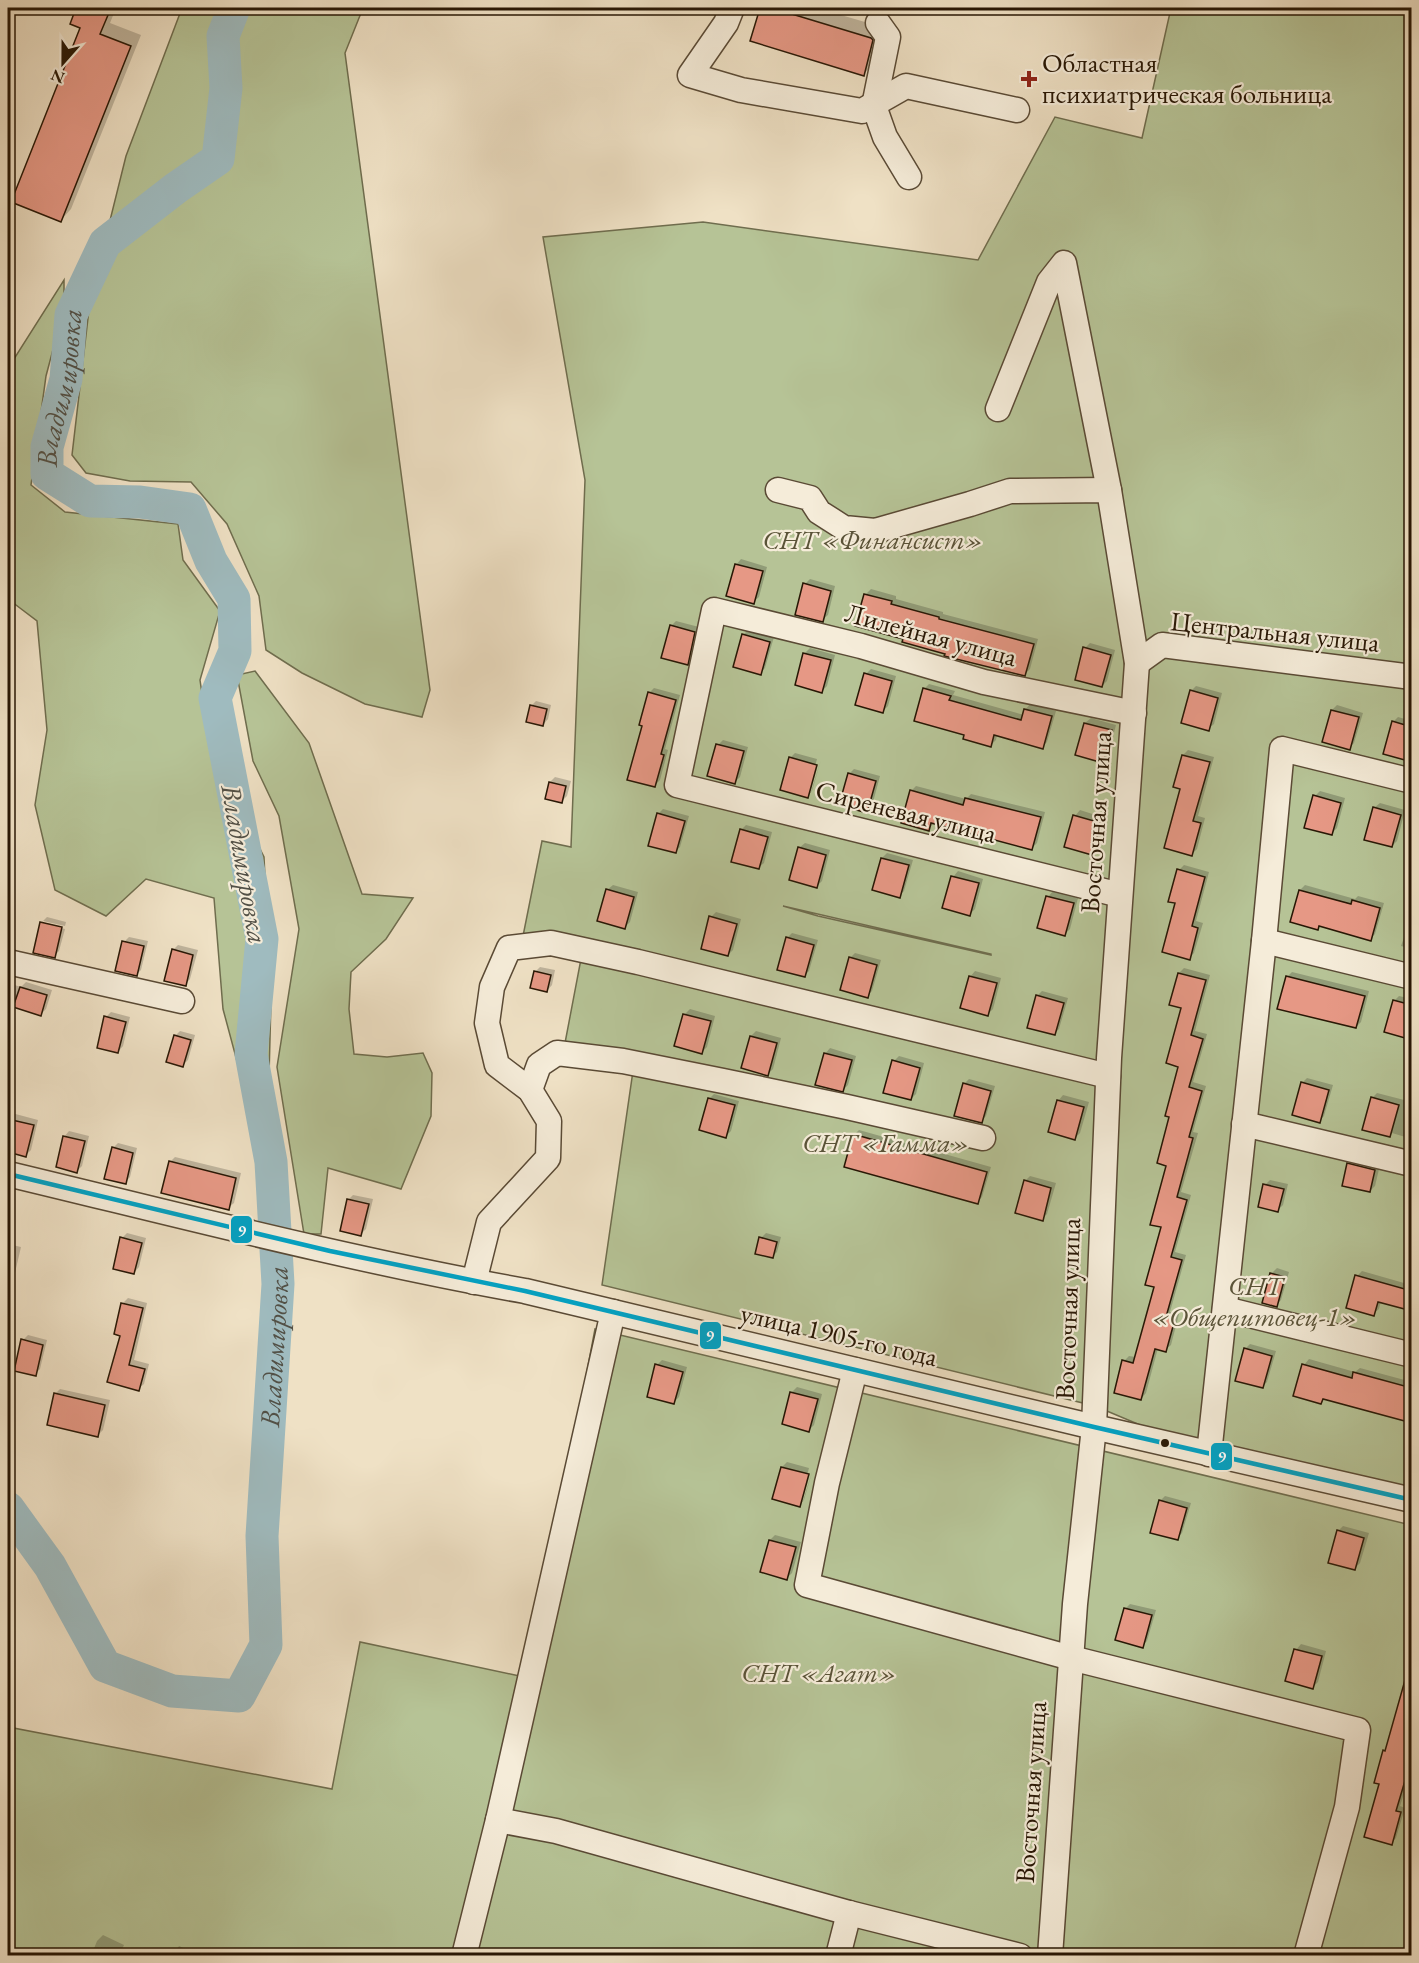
<svg xmlns="http://www.w3.org/2000/svg" width="1419" height="1963" font-family="'EB Garamond',serif">
	<style>
		.green { fill: #b6c396; stroke: #6f6d4e; stroke-width: 1.5; fill-rule: evenodd }
		.shadow { fill: #0003 }
		.lines { fill: none; stroke-linecap: round; stroke-linejoin: round }
		.river { stroke: #9fbbbf; stroke-width: 33 }
		.building { fill: #e69885; stroke: #281705; stroke-width: 1.5 }
		.minor-casing { stroke: #5a4a35; stroke-width: 27 }
		.minor { stroke: #f5ecd9; stroke-width: 24 }
		.bus-1-casing { stroke: #f5ecd9; stroke-width: 9 }
		.bus-1 { stroke: #02a2c4; stroke-width: 4.5 }
		.poi-dot { fill: #8f2418; stroke: #f5ecd9; stroke-width: 2 }
		.bus-dot { fill: #281705; stroke: #f5ecd9; stroke-width: 2 }
		.labels { text-anchor: middle; stroke-width: 4.5; stroke-linejoin: round; paint-order: stroke }
		.poi-label { font-size: 27px; fill: #281705; stroke: #f5ecd9; text-anchor: start }
		.park-label { font-size: 27px; font-style: italic; fill: #5a5338; stroke: #f5ecd9 }
		.street-label { font-size: 27px; fill: #281705; stroke: #f5ecd9 }
		.water-label { font-size: 28px; font-style: italic; fill: #525046; stroke: #f5ecd9 }
		.line-badge { stroke: #f5ecd9; stroke-width: 2 }
		.badge-label { font-size: 16px; text-anchor: middle; font-weight: bold; fill: #fff }
	</style>
	<rect width="100%" height="100%" fill="#efe1c5"/>
	<filter id="stains"><feTurbulence type="fractalNoise" baseFrequency=".00333" numOctaves="4"/><feColorMatrix values="0 0 0 0 .2 0 0 0 0 .09 0 0 0 0 .02 0 0 0 .5 -.17"/></filter>
	<radialGradient id="worn" r=".72"><stop offset=".6" stop-color="#630" stop-opacity="0"/><stop offset="1" stop-color="#630" stop-opacity=".3"/></radialGradient>
	<!-- green -->
	<g class="green">
		<path d="M182 8H363L345 53 430 690 422 717 365 704 302 673 266 650 259 596 227 524 191 482 130 481 86 473 72 455 90 301 126 156Z"/>
		<path d="M1171 8H1411V1500L1209 1454 1095 1406 602 1285 635 1057 565 1043 581 959 522 941 542 841 571 847 585 480 543 237 703 222 978 260 1055 117 1142 138ZM783 906 991 954V955L818 916Z"/>
		<path d="M64 280V308L46 376 31 485 65 512 178 524 183 560 220 611 200 680 210 749 264 857 271 1000 269 1077 242 1080 223 1009 214 898 146 879 106 916 55 890 35 805 47 730 37 621 8 599V377L12 362Z"/>
		<path d="M255 671 309 743 362 894 413 898 386 939 351 972 349 1009 354 1054 387 1057 423 1053 432 1073 431 1116 401 1189 328 1168 321 1234H304L277 1067 299 929 279 816 253 761 237 675Z"/>
		<path d="M595 1329 1411 1525V1955H8V1727L332 1789 360 1642 529 1678Z"/>
	</g>
	<!-- shadow -->
	<g class="shadow">
		<path d="M78 8H116L110 23 141 35 71 209 61 220 82 27 72 23Z"/>
		<path d="M762 8H817L882 27 874 63 864 74 752 40Z"/>
		<path d="M741 559 767 567 759 597 753 602 736 565Z"/>
		<path d="M810 579 835 586 828 615 822 620 805 584Z"/>
		<path d="M871 589 896 596V599L943 612V614L1038 639 1030 669 1025 674 905 638 866 594Z"/>
		<path d="M676 621 699 627 692 659 687 664 671 626Z"/>
		<path d="M748 630 774 637 765 668 760 673 743 635Z"/>
		<path d="M1090 643 1115 650 1107 681 1102 686 1085 648Z"/>
		<path d="M810 648 835 655 827 686 822 691 805 653Z"/>
		<path d="M871 669 896 676 888 706 883 711 866 674Z"/>
		<path d="M929 684 955 691 953 695 1024 715 1025 710 1030 704 1056 711 1047 742 1042 747 997 735 996 740 991 745 966 734 924 689Z"/>
		<path d="M1196 686 1222 693 1214 724 1208 729 1191 691Z"/>
		<path d="M654 688 680 695 665 749 668 750 660 780 654 786 644 725 649 693Z"/>
		<path d="M536 701 551 705 548 719 543 725 531 706Z"/>
		<path d="M1337 705 1363 713 1354 743 1349 748 1332 710Z"/>
		<path d="M1398 717 1412 721V758L1393 722Z"/>
		<path d="M1091 718 1116 725 1108 756 1103 761 1085 723Z"/>
		<path d="M723 740 748 747 740 777 735 782 718 745Z"/>
		<path d="M1188 750 1214 757 1198 816 1205 818 1197 849 1192 854 1182 788 1183 755Z"/>
		<path d="M795 753 817 759 808 792H811L821 760 812 791 807 796 790 758Z"/>
		<path d="M854 769 880 776 872 806 866 811 849 774Z"/>
		<path d="M555 777 571 781 567 796 562 801 550 782Z"/>
		<path d="M916 786 966 799 971 794 1045 812 1037 843 1032 848 934 823 928 829 911 791Z"/>
		<path d="M1320 791 1345 798 1337 828 1332 833 1315 796Z"/>
		<path d="M1380 803 1405 810 1397 841 1392 846 1374 808Z"/>
		<path d="M663 809 689 816 680 847 675 852 658 814Z"/>
		<path d="M1080 810 1105 818 1097 848 1092 854 1075 816Z"/>
		<path d="M746 825 772 832 764 863 758 868 741 830Z"/>
		<path d="M805 843 830 850 822 881 817 886 799 848Z"/>
		<path d="M887 853 913 860 904 891 899 896 874 889 882 858Z"/>
		<path d="M1184 865 1209 872 1196 921 1203 923 1194 953 1189 958 1177 902 1179 870Z"/>
		<path d="M958 871 983 879 975 909 970 914 953 877Z"/>
		<path d="M613 885 638 892 630 922 625 927 607 890Z"/>
		<path d="M1305 885 1355 899 1358 896 1384 903 1375 934 1370 939 1320 925 1317 928 1292 921 1300 890Z"/>
		<path d="M1053 891 1078 898 1070 929 1065 934 1048 897Z"/>
		<path d="M716 912 741 919 733 950 728 955 711 917Z"/>
		<path d="M1412 914V949L1401 946Z"/>
		<path d="M47 917 66 922 65 926 43 921Z"/>
		<path d="M43 921V924L65 929 59 951 54 956 42 923Z"/>
		<path d="M792 933 818 940 809 971 804 976 787 938Z"/>
		<path d="M129 937 148 941 141 970 136 975 124 942Z"/>
		<path d="M178 945 198 950 190 979 185 985 173 950Z"/>
		<path d="M855 953 881 960 872 991 867 996 850 958Z"/>
		<path d="M540 967 555 970 552 985 547 991 535 972Z"/>
		<path d="M1184 968 1210 975 1195 1031 1207 1034 1193 1082 1206 1086 1193 1132 1198 1133 1181 1192 1191 1195 1175 1252 1186 1255 1170 1312 1179 1314 1171 1345 1165 1350 1158 1348 1146 1393 1141 1399 1124 1361 1129 1356 1136 1357 1155 1286 1162 1226 1171 1116 1180 1066 1183 1007 1179 973Z"/>
		<path d="M975 971 1001 978 993 1009 988 1014 970 977Z"/>
		<path d="M1292 972 1369 991 1361 1022 1356 1027 1287 977Z"/>
		<path d="M26 982 52 990 46 1009 41 1014 8 1004V983L21 987Z"/>
		<path d="M1042 991 1068 998 1059 1029 1054 1034 1037 996Z"/>
		<path d="M1399 996 1412 999V1038L1394 1001Z"/>
		<path d="M690 1009 715 1016 707 1047 702 1052 676 1045 685 1014Z"/>
		<path d="M111 1012 130 1017 123 1046 118 1052 106 1017Z"/>
		<path d="M180 1031 195 1035 188 1060 183 1065 175 1036Z"/>
		<path d="M756 1031 781 1038 773 1069 768 1074 751 1036Z"/>
		<path d="M830 1048 856 1056 848 1085 843 1090 825 1054Z"/>
		<path d="M899 1056 924 1063 916 1094 911 1099 894 1061Z"/>
		<path d="M1307 1078 1333 1085 1324 1116 1319 1121 1302 1083Z"/>
		<path d="M969 1079 995 1086 986 1116 981 1121 964 1084Z"/>
		<path d="M1377 1093 1412 1102V1139L1392 1133 1390 1136 1372 1098Z"/>
		<path d="M714 1094 739 1101 731 1131 726 1136 709 1099Z"/>
		<path d="M1063 1095 1089 1102 1080 1133 1075 1138 1058 1101Z"/>
		<path d="M8 1112 38 1120 31 1150 26 1155 8 1150Z"/>
		<path d="M859 1130 991 1167 982 1197 977 1202 854 1135Z"/>
		<path d="M69 1131 89 1136 82 1166 77 1171 64 1137Z"/>
		<path d="M118 1143 137 1148 130 1177 125 1183 113 1148Z"/>
		<path d="M175 1157 241 1173 234 1203 228 1208 170 1162Z"/>
		<path d="M1354 1159 1380 1165 1375 1186 1370 1191 1349 1164Z"/>
		<path d="M1030 1176 1056 1183 1047 1214 1042 1219 1025 1181Z"/>
		<path d="M1270 1180 1288 1184 1283 1205 1278 1210 1265 1185Z"/>
		<path d="M353 1195 373 1199 366 1229 361 1234 348 1200Z"/>
		<path d="M127 1233 146 1238 139 1267 134 1273 122 1238Z"/>
		<path d="M766 1233 781 1237 777 1252 772 1257 761 1238Z"/>
		<path d="M8 1244 21 1247 14 1277 9 1282Z"/>
		<path d="M1277 1268 1289 1272 1281 1300 1276 1305 1272 1273Z"/>
		<path d="M1362 1271 1404 1283 1408 1279 1412 1280V1310L1381 1301 1379 1309 1373 1314 1357 1276Z"/>
		<path d="M128 1298 147 1303 134 1360 149 1364 144 1384 138 1389 109 1381 122 1335 123 1303Z"/>
		<path d="M28 1335 47 1340 40 1369 35 1374 23 1340Z"/>
		<path d="M1250 1344 1276 1351 1267 1382 1262 1387 1245 1349Z"/>
		<path d="M1309 1359 1355 1372 1360 1368 1412 1382V1423L1325 1398 1321 1402 1304 1365Z"/>
		<path d="M662 1360 687 1367 679 1397 674 1402 657 1365Z"/>
		<path d="M797 1387 822 1394 814 1425 809 1430 783 1423 792 1392Z"/>
		<path d="M60 1389 110 1400 103 1430 98 1435 55 1394Z"/>
		<path d="M787 1462 809 1468 800 1501H803L813 1469 804 1500 799 1505 782 1467Z"/>
		<path d="M1165 1496 1191 1503 1182 1533 1177 1538 1160 1501Z"/>
		<path d="M1343 1526 1369 1533 1360 1563 1355 1568 1338 1531Z"/>
		<path d="M775 1535 801 1542 792 1573 787 1578 770 1540Z"/>
		<path d="M1130 1604 1156 1610 1147 1641 1142 1646 1125 1609Z"/>
		<path d="M1301 1644 1326 1651 1318 1682 1313 1687 1296 1650Z"/>
		<path d="M1412 1649V1769L1400 1806 1405 1808 1396 1838 1391 1843 1380 1783 1385 1751 1388 1748 1408 1676 1404 1675Z"/>
		<path d="M103 1935 124 1945 119 1956H91L97 1941Z"/>
		<path d="M179 1946 201 1956H172Z"/>
	</g>
	<g class="lines">
		<!-- river -->
		<path class="river" id="s1" d="M8 1508 50 1566 105 1666 172 1691 239 1696 266 1645 262 1536 278 1284 271 1162 251 1054 262 939 215 698 235 651 234 599 211 561 190 509 140 502 90 501 47 474V447L66 379 71 315 105 243 176 188 218 159 226 88 223 36 234 8"/>
	</g>
	<!-- building -->
	<g class="building">
		<path d="M76 8H111L100 34 131 46 61 222 11 202 80 28 70 24Z"/>
		<path d="M760 8H772L871 38 873 40 864 76 750 41Z"/>
		<path d="M735 564 763 571 754 604 726 596Z"/>
		<path d="M803 583 831 591 823 622 795 615Z"/>
		<path d="M864 594 892 601 891 604 939 617V619L1034 644 1025 676 944 656 945 654 902 642 903 639 855 626Z"/>
		<path d="M670 625 695 632 688 665 661 658Z"/>
		<path d="M742 634 770 642 761 675 733 667Z"/>
		<path d="M1083 647 1111 655 1102 687 1075 680Z"/>
		<path d="M803 653 831 660 822 693 795 685Z"/>
		<path d="M864 673 892 681 883 713 855 705Z"/>
		<path d="M923 688 951 696 949 700 1021 720 1024 709 1052 716 1043 749 994 735 991 747 963 739 964 735 914 721Z"/>
		<path d="M1190 690 1218 698 1209 731 1181 723Z"/>
		<path d="M648 692 676 700 661 754 664 755 655 787 627 780 642 726 639 725Z"/>
		<path d="M530 705 547 709 543 726 526 722Z"/>
		<path d="M1331 710 1359 717 1350 750 1322 742Z"/>
		<path d="M1392 721 1412 727V762L1383 754Z"/>
		<path d="M1084 723 1112 730 1103 763 1075 755Z"/>
		<path d="M716 744 744 751 735 784 707 776Z"/>
		<path d="M1182 755 1210 762 1193 821 1201 823 1192 856 1164 848 1180 789 1173 787Z"/>
		<path d="M789 757 817 765 808 798 780 790Z"/>
		<path d="M848 773 876 781 867 813 839 805Z"/>
		<path d="M549 782 566 786 562 803 545 799Z"/>
		<path d="M910 790 963 805 965 798 1041 817 1032 850 931 823 929 831 901 823Z"/>
		<path d="M1313 795 1341 803 1332 835 1304 828Z"/>
		<path d="M1373 807 1401 815 1392 847 1364 840Z"/>
		<path d="M657 813 685 821 676 853 648 846Z"/>
		<path d="M1073 815 1101 823 1092 855 1064 847Z"/>
		<path d="M740 829 768 837 759 869 731 862Z"/>
		<path d="M798 847 826 855 817 888 789 880Z"/>
		<path d="M881 858 909 865 900 898 872 890Z"/>
		<path d="M1177 869 1205 877 1192 926 1198 928 1190 960 1162 952 1175 903 1168 902Z"/>
		<path d="M951 876 979 883 970 916 942 908Z"/>
		<path d="M606 889 634 897 625 929 597 921Z"/>
		<path d="M1299 890 1351 904 1352 900 1380 908 1371 941 1319 926 1318 930 1290 922Z"/>
		<path d="M1046 896 1074 903 1065 936 1037 928Z"/>
		<path d="M709 916 737 924 728 956 701 949Z"/>
		<path d="M40 922 62 927 55 958 33 953Z"/>
		<path d="M786 937 814 945 805 977 777 970Z"/>
		<path d="M122 941 144 946 137 976 115 971Z"/>
		<path d="M172 949 193 955 186 986 164 981Z"/>
		<path d="M849 957 877 965 868 998 840 990Z"/>
		<path d="M534 971 551 975 547 992 530 988Z"/>
		<path d="M1178 973 1206 980 1191 1035 1203 1039 1189 1087 1202 1091 1189 1137 1193 1138 1177 1197 1187 1200 1171 1257 1182 1260 1166 1317 1175 1319 1166 1352 1155 1349 1141 1400 1114 1393 1122 1360 1133 1363 1154 1287 1145 1285 1161 1227 1150 1225 1166 1166 1157 1163 1169 1117 1165 1116 1178 1067 1166 1063 1181 1008 1169 1005Z"/>
		<path d="M969 976 997 983 988 1016 960 1008Z"/>
		<path d="M1286 976 1365 996 1356 1028 1277 1009Z"/>
		<path d="M20 987 47 995 41 1016 13 1007Z"/>
		<path d="M1036 995 1064 1003 1055 1035 1027 1028Z"/>
		<path d="M1393 1000 1412 1005V1040L1384 1032Z"/>
		<path d="M683 1014 711 1021 702 1054 674 1046Z"/>
		<path d="M104 1016 126 1022 118 1053 97 1048Z"/>
		<path d="M174 1035 191 1040 183 1067 166 1062Z"/>
		<path d="M750 1036 777 1043 768 1076 741 1068Z"/>
		<path d="M824 1053 852 1060 843 1092 815 1085Z"/>
		<path d="M892 1060 920 1068 911 1100 883 1093Z"/>
		<path d="M1301 1082 1329 1090 1320 1123 1292 1115Z"/>
		<path d="M963 1083 991 1091 982 1123 954 1116Z"/>
		<path d="M1371 1097 1399 1105 1390 1137 1362 1130Z"/>
		<path d="M708 1098 735 1105 726 1138 699 1130Z"/>
		<path d="M1057 1100 1084 1107 1075 1140 1048 1132Z"/>
		<path d="M12 1120 34 1125 26 1157 8 1152V1138Z"/>
		<path d="M853 1134 987 1172 978 1204 844 1167Z"/>
		<path d="M63 1136 85 1141 77 1173 56 1167Z"/>
		<path d="M112 1147 133 1153 126 1184 104 1179Z"/>
		<path d="M169 1161 236 1178 229 1210 161 1193Z"/>
		<path d="M1347 1163 1375 1170 1370 1192 1342 1186Z"/>
		<path d="M1024 1180 1051 1188 1043 1221 1015 1213Z"/>
		<path d="M1263 1184 1284 1189 1278 1212 1258 1207Z"/>
		<path d="M347 1199 369 1204 361 1236 340 1231Z"/>
		<path d="M120 1237 142 1243 134 1274 113 1269Z"/>
		<path d="M759 1237 777 1242 773 1258 755 1254Z"/>
		<path d="M1270 1273 1285 1277 1277 1307 1262 1303Z"/>
		<path d="M1355 1275 1412 1291V1311L1378 1302 1374 1316 1346 1308Z"/>
		<path d="M121 1303 143 1308 129 1365 145 1369 139 1391 107 1382 120 1336 114 1334Z"/>
		<path d="M21 1339 43 1345 36 1376 14 1371Z"/>
		<path d="M1244 1348 1272 1356 1263 1388 1235 1381Z"/>
		<path d="M655 1364 683 1372 674 1404 647 1397Z"/>
		<path d="M1302 1364 1352 1378 1353 1372 1412 1388V1423L1323 1399 1321 1404 1293 1396Z"/>
		<path d="M790 1392 818 1399 809 1432 782 1424Z"/>
		<path d="M54 1393 105 1405 98 1437 47 1425Z"/>
		<path d="M781 1467 809 1474 800 1507 772 1499Z"/>
		<path d="M1159 1500 1187 1508 1178 1540 1150 1533Z"/>
		<path d="M1337 1530 1364 1538 1355 1570 1328 1563Z"/>
		<path d="M769 1540 796 1547 787 1580 760 1572Z"/>
		<path d="M1124 1608 1152 1615 1143 1648 1115 1640Z"/>
		<path d="M1294 1649 1322 1656 1313 1689 1285 1681Z"/>
		<path d="M1407 1673H1412V1757L1396 1811 1401 1812 1392 1845 1364 1837 1379 1784 1374 1783 1383 1750 1385 1751Z"/>
	</g>
	<g class="lines">
		<defs>
			<g id="minor">
				<path d="M732 8 726 23 690 75 741 90 862 111 906 86 1017 110"/>
				<path d="M878 23 888 37 874 106 885 137 909 177"/>
				<path d="M998 409 1049 282 1064 263 1109 490"/>
				<path d="M778 490 810 498 819 512 844 528 875 531 970 504 1010 491 1109 490 1137 663 1109 1058 1094 1427 1075 1604 1050 1956"/>
				<path d="M1137 663 1162 645 1412 677"/>
				<path d="M1120 895 677 785 714 610 861 646 984 682 1134 713"/>
				<path d="M1264 941 1412 977"/>
				<path d="M8 962 182 1001"/>
				<path d="M530 1090 539 1065 557 1053 623 1061 723 1081 847 1107 983 1138"/>
				<path d="M1244 1124 1412 1164"/>
				<path d="M8 1174C179 1215 351 1260 525 1291L1094 1427 1412 1500"/>
				<path d="M474 1282 489 1222 548 1158 549 1121 530 1090 497 1065 487 1023 492 987 509 948 551 943 638 962 1108 1076"/>
				<path d="M1225 1309 1412 1355"/>
				<path d="M855 1370 827 1483 807 1585 1071 1658 1358 1730 1347 1807 1306 1956"/>
				<path d="M1209 1454 1264 941 1282 749 1412 781"/>
				<path d="M498 1820 556 1831 849 1913 1020 1956"/>
				<path d="M464 1956 498 1820 613 1312"/>
				<path d="M838 1956 849 1913"/>
			</g>
		</defs>
		<!-- minor casing -->
		<use href="#minor" class="minor-casing"/>
		<!-- minor -->
		<use href="#minor" class="minor"/>
		<defs>
			<path id="bus-1" d="M8 1174 330 1251 525 1291 1094 1427 1412 1500"/>
		</defs>
		<!-- bus-1 casing -->
		<use href="#bus-1" class="bus-1-casing"/>
		<!-- bus-1 -->
		<use href="#bus-1" class="bus-1"/>
	</g>
	<!-- markers -->
	<path class="poi-dot" d="M1026 70h6v6h6v6h-6v6h-6v-6h-6v-6h6z"/>
	<circle class="bus-dot" cx="1165" cy="1443" r="5"/>
	<g class="labels">
		<!-- poi labels -->
		<g class="poi-label">
			<text x="1042" y="72">Областная<tspan x="1042" dy="31">психиатрическая больница</tspan></text>
		</g>
		<!-- park labels -->
		<g class="park-label">
			<text x="873" y="549">СНТ «Финансист»</text>
			<text x="886" y="1152">СНТ «Гамма»</text>
			<text x="1255" y="1295">СНТ<tspan x="1255" dy="31">«Общепитовец-1»</tspan></text>
			<text x="819" y="1682">СНТ «Агат»</text>
		</g>
		<!-- street labels -->
		<g class="street-label">
			<text transform="translate(1275 632) rotate(6)" y="9">Центральная улица</text>
			<text transform="translate(931 635) rotate(15)" y="9">Лилейная улица</text>
			<text transform="translate(906 812) rotate(14)" y="9">Сиреневая улица</text>
			<text transform="translate(1096 822) rotate(-86)" y="9">Восточная улица</text>
			<text transform="translate(1068 1309) rotate(-88)" y="9">Восточная улица</text>
			<text transform="translate(839 1335) rotate(13)" y="9">улица 1905-го года</text>
			<text transform="translate(1031 1792) rotate(-86)" y="9">Восточная улица</text>
		</g>
		<!-- water labels -->
		<g class="water-label">
			<text dy="10" stroke="none"><textPath href="#s1" startOffset="1779">Владимировка</textPath></text>
			<text transform="translate(245 864) rotate(80)" y="10">Владимировка</text>
			<text dy="10" stroke="none"><textPath href="#s1" startOffset="681">Владимировка</textPath></text>
		</g>
	</g>
	<g class="line-badge">
		<rect x="230" y="1215" width="23" height="29" rx="6" fill="#02a2c4"/>
		<rect x="699" y="1321" width="23" height="29" rx="6" fill="#02a2c4"/>
		<rect x="1210" y="1442" width="23" height="29" rx="6" fill="#02a2c4"/>
	</g>
	<g class="badge-label">
		<text x="242" y="1236">9</text>
		<text x="710" y="1341">9</text>
		<text x="1222" y="1462">9</text>
	</g>
	<!-- margin -->
	<rect width="1419" height="1963" fill="none" stroke="#efe1c5" stroke-width="30"/>
	<rect x="9" y="9" width="1401" height="1945" fill="none" stroke="#281705" stroke-width="3"/>
	<rect x="15" y="15" width="1389" height="1933" fill="none" stroke="#281705" stroke-width="1.5"/>
	<!-- north arrow -->
	<g transform="translate(63 63) rotate(201)" stroke="#f5ecd9" stroke-width="4.5" paint-order="stroke">
	<path d="M0-4.5L10 22L0 15L-10 22Z" fill="#281705"/>
	<text y="-9" font-size="16" font-weight="bold" text-anchor="middle" fill="#281705">N</text>
	</g>
	<rect width="100%" height="100%" filter="url(#stains)"/>
	<rect width="100%" height="100%" fill="url(#worn)"/>
</svg>
